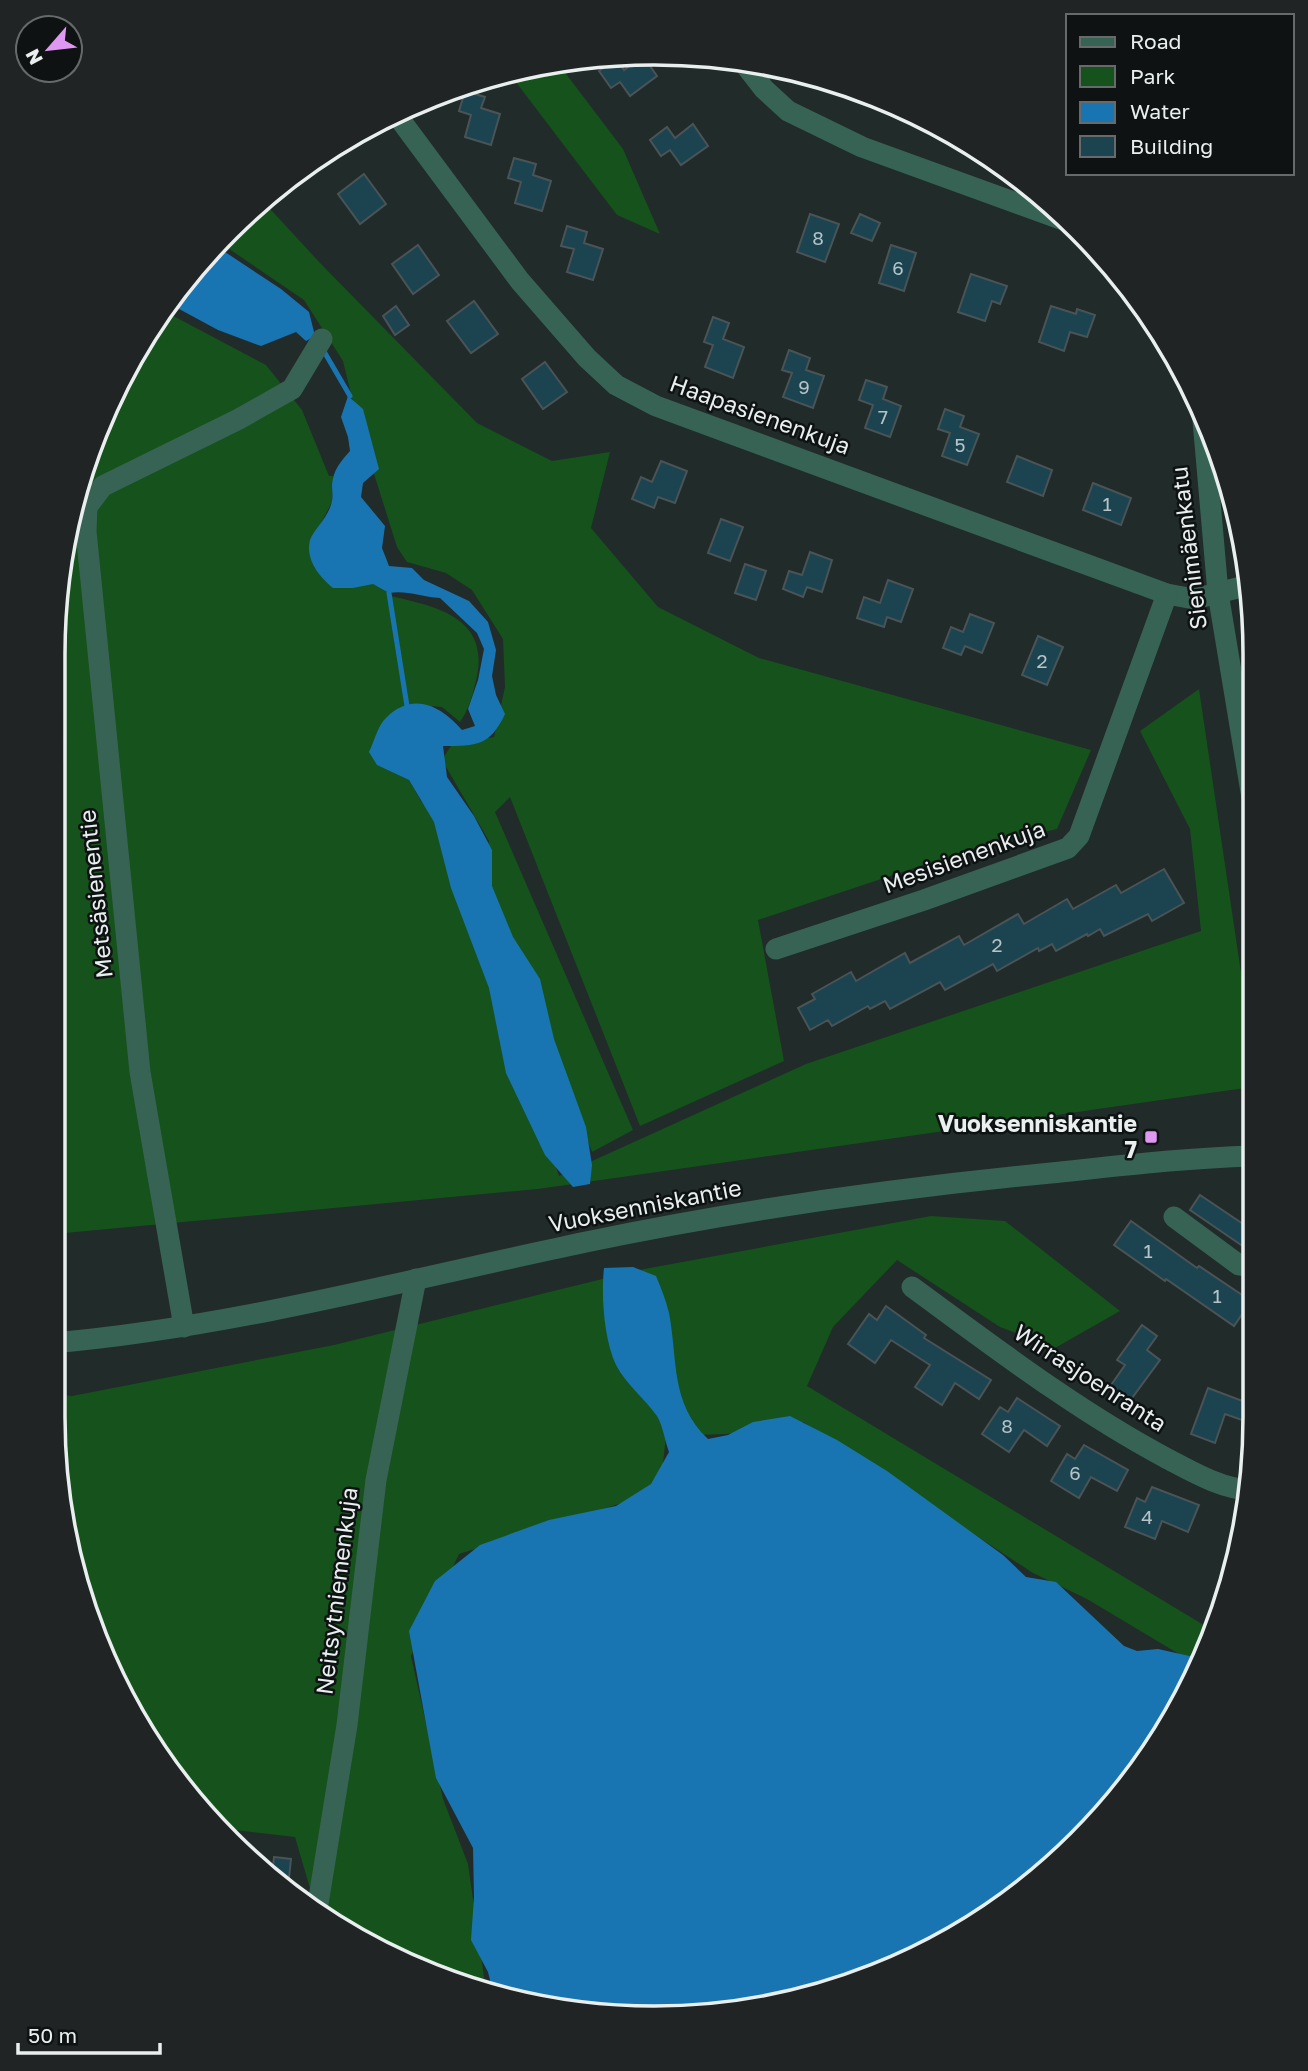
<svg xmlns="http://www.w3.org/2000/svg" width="1308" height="2071" font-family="'Golos Text',sans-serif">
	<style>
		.green { fill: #16521b }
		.water { fill: #1975b1 }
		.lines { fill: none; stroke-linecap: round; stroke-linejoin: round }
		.stream { stroke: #1975b1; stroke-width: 5 }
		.building { fill: #1b4450; stroke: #4a5356; stroke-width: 2 }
		.minor { stroke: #376354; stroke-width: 21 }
		.poi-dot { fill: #de98f2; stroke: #0e1212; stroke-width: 2.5 }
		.labels { text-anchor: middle; stroke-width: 5; stroke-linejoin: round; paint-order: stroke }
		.number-label { font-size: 19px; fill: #b6c4c7 }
		.street-label { font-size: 23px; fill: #e9efef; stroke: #0e1212 }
		.poi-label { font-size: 23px; font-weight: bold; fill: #e9efef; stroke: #0e1212; text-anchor: end }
		.rim { fill: none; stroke: #e9efef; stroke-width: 3.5 }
	</style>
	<rect width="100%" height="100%" fill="#212b2a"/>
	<!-- green -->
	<g class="green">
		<path d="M557 62 623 149 660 234 617 215 509 73Z"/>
		<path d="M261 199 321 264 477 423 552 461 610 452 591 528 658 607 759 658 1091 750 1057 829 971 849 758 920 784 1061 640 1126 510 797 495 812 633 1130 592 1152 546 1023 499 930 486 860 489 841 442 760 452 744 494 737 505 687 503 639 472 590 446 573 407 562 397 547 358 423 343 361 304 300 219 242Z"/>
		<path d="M164 311 266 365 302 410 329 476H333L332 502 317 531 368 581 389 593 390 596C435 606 489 617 477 676 473 694 470 707 460 722L442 707 408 704 400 709 378 765 409 780 421 801 434 815 453 860 559 1176 806 1064 1201 931 1190 829 1140 731 1199 689 1252 1047V1087L538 1189 54 1234 58 576 98 423Z"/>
		<path d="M931 1216 1005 1221 1120 1311 1055 1348 1000 1327 897 1260 833 1327 807 1386 1207 1627 1215 1628 1210 1648 1199 1666 1087 1599 1033 1573 803 1422 727 1434 666 1436 660 1491 459 1554 411 1656 443 1799 468 1864 486 1991 460 1986 316 1909 295 1837 226 1829 154 1752 84 1610 53 1417V1394L72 1396 334 1345 639 1270Z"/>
	</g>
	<!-- water -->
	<g class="water">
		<path d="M216 246 281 289 309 312 315 336 306 341 296 332 261 346 218 330 168 303 177 288Z"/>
		<path d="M348 396 363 409 379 469 363 483 361 497 385 526 382 548 389 566 412 568 424 580 469 601 488 622 496 650 492 676 496 695 505 714C490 746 477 746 443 746L447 777 474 816 492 850V886L513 937 540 979 554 1039 586 1127 592 1165 590 1184 573 1187 545 1155 506 1073 489 988 451 888 434 822 409 780 377 765 369 752C374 742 378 725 386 718 413 691 441 706 462 730L475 726 468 709 478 680 484 649 477 633 440 598C421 597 407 590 389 593L373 584 353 588H333C320 577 305 560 310 540 314 529 329 517 332 501 333 496 332 490 332 485 333 470 341 461 350 451L348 437 341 417Z"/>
		<path d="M633 1267 656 1276C661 1288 666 1300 669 1313 678 1360 670 1403 708 1439L728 1435 753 1422 790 1416 837 1440 887 1471 1003 1555 1026 1577 1056 1582 1124 1646 1137 1651 1158 1649 1203 1659 1131 1783 988 1917 810 1998 654 2018 493 1992 488 1972 471 1940 474 1897 473 1848 436 1778 409 1631 435 1581 480 1545 549 1520 616 1506 651 1484 669 1452C665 1441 663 1426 657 1416 644 1398 626 1384 616 1365 604 1339 601 1296 604 1268Z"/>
	</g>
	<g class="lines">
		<!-- stream -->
		<g class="stream">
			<path d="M322 348 350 396"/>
			<path d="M389 593 407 706"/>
		</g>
	</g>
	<!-- building -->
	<g class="building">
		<path d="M643 56 657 76 630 96 620 82 611 88 599 71 617 59 624 70Z"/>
		<path d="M465 91 485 97 481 108 500 114 491 145 465 137 471 115 459 111Z"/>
		<path d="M693 124 708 146 681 165 670 150 661 156 650 140 667 127 675 138Z"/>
		<path d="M514 158 536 164 533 175 551 181 542 211 515 203 521 182 508 178Z"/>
		<path d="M364 174 386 204 360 224 338 194Z"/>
		<path d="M810 214 839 224 825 262 797 252Z"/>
		<path d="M860 214 880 223 872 241 851 233Z"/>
		<path d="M567 226 587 232 584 243 603 249 593 280 567 272 574 249 561 246Z"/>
		<path d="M418 245 439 275 413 294 392 264Z"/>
		<path d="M891 245 916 253 904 291 879 283Z"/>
		<path d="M971 274 1007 286 1000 304 992 301 985 321 958 312Z"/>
		<path d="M474 301 498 334 471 353 447 321Z"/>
		<path d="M396 306 409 325 395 335 383 316Z"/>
		<path d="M1051 306 1076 314 1077 309 1095 315 1087 337 1070 332 1064 351 1039 342Z"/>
		<path d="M713 317 729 323 723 339 744 347 733 378 705 367 713 345 704 342Z"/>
		<path d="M789 350 810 358 806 370 824 376 813 408 783 397 792 373 782 370Z"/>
		<path d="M545 362 567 392 543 409 522 379Z"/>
		<path d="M866 380 887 387 883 399 901 406 890 437 865 428 873 405 859 400Z"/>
		<path d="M945 409 964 416 960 427 979 434 967 465 942 456 950 433 938 429Z"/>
		<path d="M1017 456 1052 470 1043 496 1007 482Z"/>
		<path d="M661 461 687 471 675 503 658 497 654 508 632 499 641 477 652 482Z"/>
		<path d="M1093 483 1131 498 1121 525 1083 510Z"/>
		<path d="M721 519 743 527 730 561 708 553Z"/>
		<path d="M810 552 832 560 822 592 807 587 803 597 783 589 789 571 802 575Z"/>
		<path d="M745 564 766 571 756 600 735 593Z"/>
		<path d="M888 580 913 589 901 622 887 617 884 627 857 618 864 597 880 603Z"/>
		<path d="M970 614 994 623 982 653 965 646 961 655 943 648 951 627 963 632Z"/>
		<path d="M1038 636 1063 647 1047 685 1022 675Z"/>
		<path d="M1164 869 1184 903 1152 921 1148 914 1104 936 1100 929 1088 936 1087 934 1056 951 1052 944 1039 951 1038 948 997 971 993 964 945 990 940 982 890 1009 885 1001 870 1009 868 1006 832 1026 828 1020 810 1030 798 1008 815 999 812 994 851 972 856 981 905 953 910 963 959 936 964 945 1018 914 1024 924 1067 899 1073 909 1116 885 1121 893Z"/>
		<path d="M1200 1195 1252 1230V1236L1244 1247 1190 1210Z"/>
		<path d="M1131 1221 1197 1268 1199 1266 1251 1301 1234 1326 1166 1279 1165 1281 1114 1245Z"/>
		<path d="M886 1306 926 1335 924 1338 991 1380 979 1399 955 1383 942 1405 915 1387 930 1365 891 1340 875 1363 848 1344 869 1314 877 1320Z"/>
		<path d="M1142 1325 1157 1336 1147 1350 1160 1360 1129 1402 1109 1388 1125 1365 1117 1360Z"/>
		<path d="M1208 1388 1248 1403 1242 1420 1225 1414 1215 1443 1191 1434Z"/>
		<path d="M1017 1398 1060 1426 1047 1446 1024 1430 1009 1452 982 1434 1000 1407 1008 1412Z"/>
		<path d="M1084 1445 1128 1470 1117 1491 1091 1477 1079 1498 1051 1481 1067 1454 1075 1459Z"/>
		<path d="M1152 1487 1199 1505 1188 1532 1162 1521 1155 1539 1125 1527 1137 1498 1145 1502Z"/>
		<path d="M274 1857 291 1859 289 1878 272 1876Z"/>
	</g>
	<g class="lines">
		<!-- minor -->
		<g class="minor">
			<path d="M743 62 764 89 788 111 862 147 1063 220"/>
			<path d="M396 114 520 281 587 358 616 385 656 406 1167 594 1194 599 1249 585"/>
			<path d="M1202 409 1218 593 1253 804"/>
			<path d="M776 949 924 900 1068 848 1079 836 1167 594"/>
			<path d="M1174 1217 1239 1265 1251 1267"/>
			<path d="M912 1287C994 1347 1076 1410 1166 1458 1191 1471 1221 1489 1250 1490"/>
			<path d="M184 1327 140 1072 86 531 87 507 103 486 239 419 292 389 322 339"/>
			<path d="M53 1343C234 1327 409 1279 586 1242 739 1210 896 1188 1051 1173 1118 1166 1185 1158 1252 1156"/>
			<path d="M317 1910 347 1725 376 1480 416 1279"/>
		</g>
	</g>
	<!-- markers -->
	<rect class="poi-dot" x="1144" y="1130" width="14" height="14" rx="3.5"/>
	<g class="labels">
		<!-- number labels -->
		<g class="number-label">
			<text x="818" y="245">8</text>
			<text x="898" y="275">6</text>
			<text x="804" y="394">9</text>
			<text x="883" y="424">7</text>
			<text x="960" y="452">5</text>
			<text x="1107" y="511">1</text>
			<text x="1042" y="668">2</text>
			<text x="997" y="952">2</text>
			<text x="1148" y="1258">1</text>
			<text x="1217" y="1303">1</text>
			<text x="1007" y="1433">8</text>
			<text x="1075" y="1480">6</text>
			<text x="1147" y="1524">4</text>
		</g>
		<!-- street labels -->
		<g class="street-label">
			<text transform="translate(760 415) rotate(20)" y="8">Haapasienenkuja</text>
			<text transform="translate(1189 548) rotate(-97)" y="8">Sienimäenkatu</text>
			<text transform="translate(964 857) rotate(-20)" y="8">Mesisienenkuja</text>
			<text transform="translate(96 894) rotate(-96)" y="8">Metsäsienentie</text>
			<text transform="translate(645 1206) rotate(-11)" y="8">Vuoksenniskantie</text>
			<text transform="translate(1090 1378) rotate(33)" y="8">Wirrasjoenranta</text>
			<text transform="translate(337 1591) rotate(-83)" y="8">Neitsytniemenkuja</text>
		</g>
		<!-- poi labels -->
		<g class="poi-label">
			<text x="1137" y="1132">Vuoksenniskantie<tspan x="1137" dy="26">7</tspan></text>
		</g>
	</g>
	<!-- crop -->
	<path d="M0 0H1308V2071H0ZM654 65H654A589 589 0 0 1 1243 654V1417A589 589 0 0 1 654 2006H654A589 589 0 0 1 65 1417V654A589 589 0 0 1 654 65Z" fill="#202424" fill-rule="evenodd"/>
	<path class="rim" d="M654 65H654A589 589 0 0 1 1243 654V1417A589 589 0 0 1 654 2006H654A589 589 0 0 1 65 1417V654A589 589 0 0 1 654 65Z"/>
	<!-- legend -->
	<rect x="1066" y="14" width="228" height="161" fill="#0e1212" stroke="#666a6a" stroke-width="2"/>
	<rect x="1080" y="37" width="35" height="10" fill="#376354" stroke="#666a6a" stroke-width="2"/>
	<text x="1130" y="49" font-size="21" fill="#e9efef">Road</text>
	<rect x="1080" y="66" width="35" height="21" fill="#16521b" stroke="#666a6a" stroke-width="2"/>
	<text x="1130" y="84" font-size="21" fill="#e9efef">Park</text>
	<rect x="1080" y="102" width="35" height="21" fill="#1975b1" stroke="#666a6a" stroke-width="2"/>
	<text x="1130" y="119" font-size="21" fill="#e9efef">Water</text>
	<rect x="1080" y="136" width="35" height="21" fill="#1b4450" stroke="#666a6a" stroke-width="2"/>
	<text x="1130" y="154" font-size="21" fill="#e9efef">Building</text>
	<!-- north arrow -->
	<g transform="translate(49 49) rotate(242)"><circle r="33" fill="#0e1212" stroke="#666a6a" stroke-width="2"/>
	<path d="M0-5L12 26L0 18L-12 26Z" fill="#de98f2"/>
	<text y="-10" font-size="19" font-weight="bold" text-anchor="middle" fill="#e9efef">N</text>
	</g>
	<!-- scale -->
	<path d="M18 2043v10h142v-10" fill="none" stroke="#e9efef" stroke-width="3.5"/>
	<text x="28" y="2043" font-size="21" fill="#e9efef" stroke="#0e1212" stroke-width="5" paint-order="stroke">50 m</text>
</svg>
